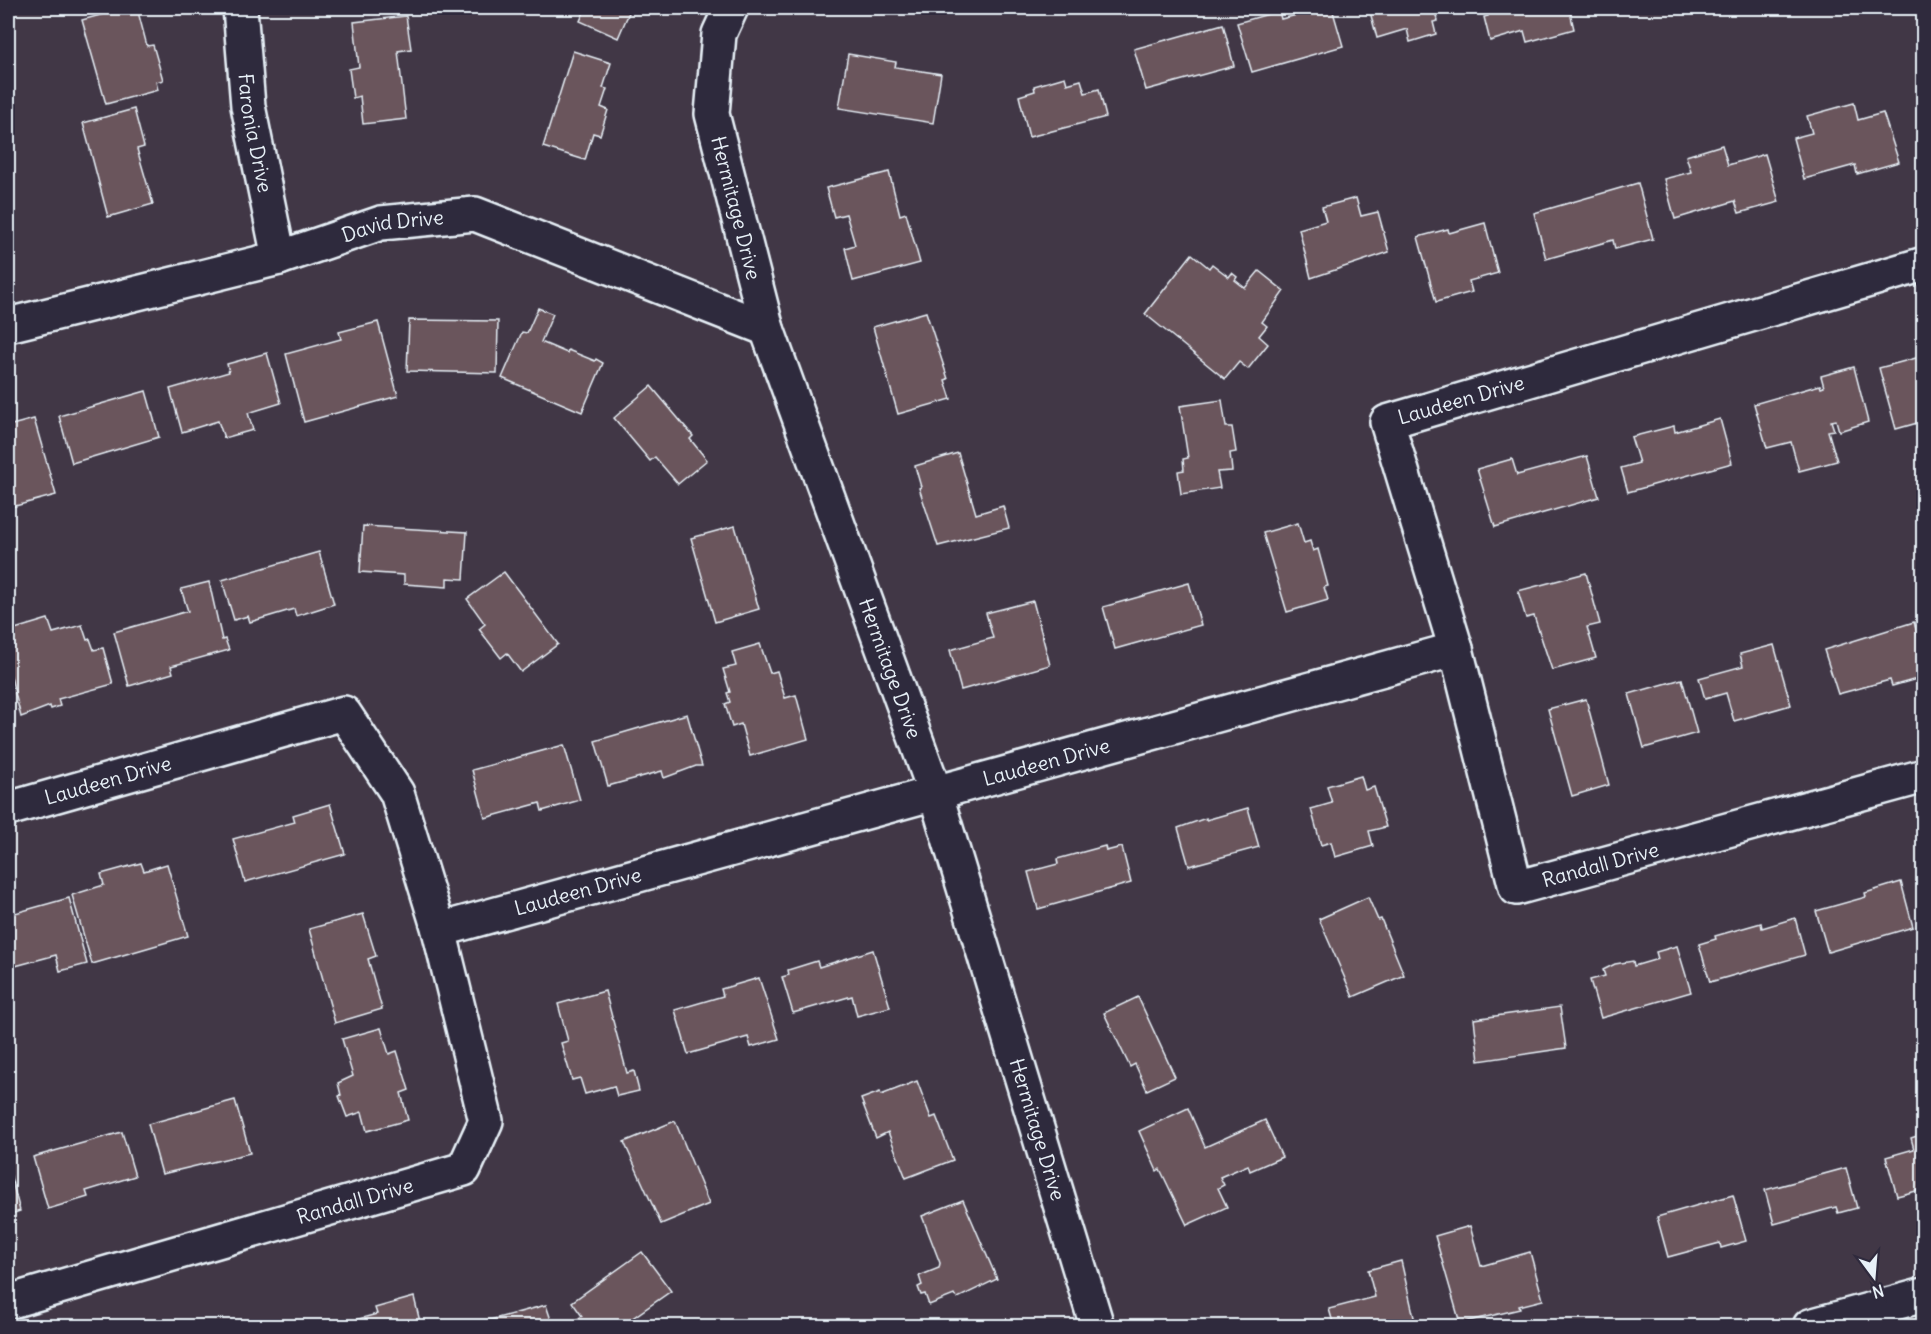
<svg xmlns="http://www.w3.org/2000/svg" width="1931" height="1334" font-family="Delius,sans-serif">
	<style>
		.building { fill: #6b545c; stroke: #e8f1f8; stroke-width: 1.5 }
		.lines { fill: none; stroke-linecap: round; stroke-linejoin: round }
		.street-casing { stroke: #e8f1f8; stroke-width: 38 }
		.secondary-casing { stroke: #e8f1f8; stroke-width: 38 }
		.street { stroke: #2f2a3d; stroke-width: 33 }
		.secondary { stroke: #2f2a3d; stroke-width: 33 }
		.labels { text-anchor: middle; stroke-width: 4.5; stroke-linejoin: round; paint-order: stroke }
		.street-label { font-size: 20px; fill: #e8f1f8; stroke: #2f2a3d }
	</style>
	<rect width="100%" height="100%" fill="#413746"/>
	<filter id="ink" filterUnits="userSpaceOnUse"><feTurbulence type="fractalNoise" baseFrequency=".0167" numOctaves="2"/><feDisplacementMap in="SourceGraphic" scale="12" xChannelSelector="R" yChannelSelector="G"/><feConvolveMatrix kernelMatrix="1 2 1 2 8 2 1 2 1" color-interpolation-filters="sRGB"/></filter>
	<g filter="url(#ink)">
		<!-- building -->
		<g class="building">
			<path d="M126 8H137L147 46 153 45 163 80 156 82 158 90 106 104 82 20Z"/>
			<path d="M586 8H631L618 38 580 21Z"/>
			<path d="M1324 8H1332L1343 46 1252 72 1237 23 1279 11 1281 19Z"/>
			<path d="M1369 8H1451L1452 12 1436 16 1438 21 1433 22 1436 34 1410 42 1407 29 1377 38Z"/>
			<path d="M1486 8H1569L1574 29 1527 42 1524 31 1490 41 1484 17 1488 16Z"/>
			<path d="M406 16 411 49 398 51 406 119 363 124 360 96 353 98 349 69 359 67 354 22Z"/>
			<path d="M1223 24 1234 66 1146 90 1134 49Z"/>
			<path d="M573 51 611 63 603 88 607 89 601 107 608 110 600 135 593 133 585 160 543 147Z"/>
			<path d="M848 54 896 62 895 67 941 74 933 123 839 108Z"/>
			<path d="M1065 77 1067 84 1081 80 1085 93 1099 89 1106 117 1029 137 1019 96 1035 91 1034 86Z"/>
			<path d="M1854 103 1858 120 1883 113 1899 162 1857 174 1855 165 1804 179 1793 138 1812 133 1807 116Z"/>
			<path d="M134 109 144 147 137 149 153 204 108 217 83 123Z"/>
			<path d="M1722 145 1728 165 1765 154 1779 202 1739 213 1735 201 1675 219 1664 179 1691 172 1686 156Z"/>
			<path d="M889 172 900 215 906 213 920 263 853 281 845 248 855 245 846 214 834 217 826 188Z"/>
			<path d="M1638 183 1653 239 1615 249 1613 240 1546 259 1534 213Z"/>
			<path d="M1356 198 1361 216 1378 212 1389 252 1311 278 1299 229 1326 221 1322 207Z"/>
			<path d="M1485 223 1498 273 1469 281 1472 292 1436 302 1418 237 1448 229 1449 233Z"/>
			<path d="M1192 254 1209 268 1212 264 1229 277 1232 273 1237 277 1235 280 1245 288 1259 271 1284 291 1262 322 1267 326 1259 336 1268 344 1248 369 1239 362 1225 379 1145 314Z"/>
			<path d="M538 308 553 314 541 342 567 353 568 350 595 361 596 359 603 363 582 412 502 378 522 332 527 333Z"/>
			<path d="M926 312 948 379 945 380 951 399 898 414 873 327Z"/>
			<path d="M409 320 498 321 497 373 407 371Z"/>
			<path d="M378 322 398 396 304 422 286 354 341 339 339 332Z"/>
			<path d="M267 353 281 403 248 413 253 430 224 438 218 421 182 432 170 389 229 372 227 364Z"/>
			<path d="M1920 357 1924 367V430L1921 422 1896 429 1879 368Z"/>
			<path d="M1854 367 1868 422 1839 431 1836 420 1831 421 1834 430 1828 431 1837 461 1799 471 1791 442 1767 448 1754 404 1820 385 1821 388 1824 387 1821 376Z"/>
			<path d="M651 386 693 436 690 439 707 460 678 484 655 457 650 461 614 418Z"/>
			<path d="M146 391 159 437 72 463 59 416Z"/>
			<path d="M1222 400 1226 427H1232L1236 452 1230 453 1232 471 1217 472 1220 488 1181 494 1178 471 1184 470 1183 459 1188 458 1180 406Z"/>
			<path d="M34 419 56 495 8 508V426Z"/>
			<path d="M1720 419 1732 463 1628 492 1621 468 1639 463 1631 437 1674 426 1675 432Z"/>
			<path d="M958 453 976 514 1003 506 1009 528 938 546 919 488 921 487 915 466Z"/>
			<path d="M1587 456 1599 497 1495 527 1477 469 1512 459 1517 475Z"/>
			<path d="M1298 523 1304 543 1310 541 1313 551 1318 549 1328 586 1324 587 1328 600 1287 612 1263 533Z"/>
			<path d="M363 526 467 532 464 579 447 578V587L404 584V575L360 572Z"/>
			<path d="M735 526 759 609 715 622 691 538Z"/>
			<path d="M319 552 334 604 296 616 294 609 250 622 248 616 234 620 222 580Z"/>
			<path d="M504 572 558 644 521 672 507 653 501 658 479 629 485 624 467 599Z"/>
			<path d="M1586 573 1600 624 1587 627 1596 658 1552 670 1534 616 1526 618 1518 591Z"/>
			<path d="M209 582 222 640 225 639 229 650 171 666 173 673 129 686 114 632 188 611 181 589Z"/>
			<path d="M1189 583 1201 625 1115 649 1103 607Z"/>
			<path d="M1033 601 1050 665 961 690 950 650 993 638 986 613Z"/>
			<path d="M48 619 53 633 82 625 87 640 90 639 94 650 103 648 113 684 58 699 60 706 51 709 50 706 21 717 10 673 8 674V631Z"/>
			<path d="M1914 622 1924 658V677L1892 686 1890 680 1838 694 1824 650Z"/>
			<path d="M760 644 770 673 777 671 785 698 796 695 808 739 750 756 741 724 732 727 725 704 730 702 727 693 730 692 723 669 736 666 732 652Z"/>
			<path d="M1774 645 1791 705 1734 721 1726 693 1705 699 1699 678 1743 666 1740 654Z"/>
			<path d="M1682 679 1697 733 1644 748 1629 694Z"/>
			<path d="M1586 699 1609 785 1572 796 1548 709Z"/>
			<path d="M687 714 702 766H696L664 778 662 771 608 786 595 741Z"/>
			<path d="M564 745 580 800 542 811 540 803 485 818 472 770Z"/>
			<path d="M1361 776 1365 790 1374 787 1386 827 1369 831 1373 846 1335 857 1331 842 1321 845 1311 809 1332 803 1327 786Z"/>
			<path d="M330 804 345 854 245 882 233 839 295 822 293 815Z"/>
			<path d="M1248 808 1259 847 1189 866 1178 828 1206 818V820Z"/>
			<path d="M1105 846 1106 851 1122 847 1131 883 1038 909 1028 872 1058 864 1057 859Z"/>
			<path d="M141 863 144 871 167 864 188 936 92 964 72 895 104 885 101 874Z"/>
			<path d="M1901 882 1913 927 1828 952 1816 911 1866 897 1865 893Z"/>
			<path d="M1368 897 1378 920 1381 919 1404 975 1353 997 1319 919Z"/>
			<path d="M69 898 87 964 60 971 56 955 8 968V915Z"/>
			<path d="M363 914 376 956 368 959 382 1009 335 1023 309 929Z"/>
			<path d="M1795 918 1805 955 1710 982 1699 944 1716 939 1715 936 1761 923 1762 928Z"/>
			<path d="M1677 946 1691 992 1601 1018 1590 980 1605 976 1603 970 1615 964 1633 961 1634 966 1658 959 1656 952Z"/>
			<path d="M873 950 890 1007 857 1016 852 996 793 1013 782 977 789 975 788 970 817 961 819 967Z"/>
			<path d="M759 978 779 1039 751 1047 748 1037 688 1054 675 1010 723 996 721 989Z"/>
			<path d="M605 991 627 1073 634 1071 639 1091 617 1096 614 1086 585 1094 580 1078 572 1080 561 1043 568 1041 558 1004Z"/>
			<path d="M1138 997 1175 1077 1147 1090 1135 1064 1130 1067 1104 1013Z"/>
			<path d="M1560 1007 1566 1048 1479 1061 1474 1019Z"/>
			<path d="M381 1028 389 1054 397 1051 409 1090 401 1093 408 1120 367 1131 362 1112 347 1117 339 1096 341 1095 338 1083 353 1076 342 1039Z"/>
			<path d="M917 1081 931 1118 936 1116 953 1160 906 1178 888 1132 876 1138 861 1099 880 1092 881 1095Z"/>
			<path d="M235 1100 250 1153 162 1174 148 1124Z"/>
			<path d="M1188 1108 1205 1147 1265 1120 1282 1157 1250 1171 1248 1165 1220 1177 1224 1185 1218 1188 1227 1207 1187 1225 1160 1169 1157 1171 1139 1131Z"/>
			<path d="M675 1121 709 1204 661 1224 624 1142Z"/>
			<path d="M1924 1131V1189L1897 1196 1886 1157 1914 1149 1911 1138 1923 1134Z"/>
			<path d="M122 1132 135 1176 86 1191 88 1197 48 1209 33 1157Z"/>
			<path d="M8 1166 20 1211 8 1215Z"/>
			<path d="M1846 1168 1857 1208 1838 1213 1836 1207 1774 1224 1765 1190Z"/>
			<path d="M1733 1195 1746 1241 1721 1248 1720 1243 1668 1257 1657 1217Z"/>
			<path d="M963 1200 997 1279 958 1298 954 1295 929 1305 925 1294 921 1295 918 1287 922 1285 919 1276 939 1268 940 1263 922 1216Z"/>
			<path d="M1470 1226 1481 1266 1530 1252 1543 1300 1519 1306 1520 1309 1460 1323 1435 1236Z"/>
			<path d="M642 1252 671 1291 621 1326H567L582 1316 572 1302Z"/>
			<path d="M1401 1261 1416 1326H1334L1329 1309 1375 1297 1368 1270Z"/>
			<path d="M414 1297 421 1326H333L377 1314 375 1308Z"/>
			<path d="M546 1305 553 1326H468Z"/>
		</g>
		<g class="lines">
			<defs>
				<g id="street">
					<path id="s1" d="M240 8 248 106 279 258"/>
					<path id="s2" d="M731 8 719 34 712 114 767 329 935 792 1097 1326"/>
					<path id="s3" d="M1924 264 1387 422 1456 649 1516 888 1924 776"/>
					<path id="s4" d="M8 325 279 258 381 223 475 214 767 329"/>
					<path id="s5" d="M8 809 344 713 397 793 439 930 486 1121 464 1169 8 1302"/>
					<path id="s6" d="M439 930 1456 649"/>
				</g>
				<path id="secondary" d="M1810 1326 1924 1295"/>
			</defs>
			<!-- street casing -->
			<use href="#street" class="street-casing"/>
			<!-- secondary casing -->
			<use href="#secondary" class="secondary-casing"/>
			<!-- street -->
			<use href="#street" class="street"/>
			<!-- secondary -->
			<use href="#secondary" class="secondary"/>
		</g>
	</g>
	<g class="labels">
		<!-- street labels -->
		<g class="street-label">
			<text dy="7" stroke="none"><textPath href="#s1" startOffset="126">Faronia Drive</textPath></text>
			<text dy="7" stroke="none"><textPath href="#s2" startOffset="206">Hermitage Drive</textPath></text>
			<text dy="7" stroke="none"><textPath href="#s4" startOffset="398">David Drive</textPath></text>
			<text transform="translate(1461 400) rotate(-16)" y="7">Laudeen Drive</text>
			<text dy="7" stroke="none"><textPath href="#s2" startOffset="692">Hermitage Drive</textPath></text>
			<text dy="7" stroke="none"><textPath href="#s6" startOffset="630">Laudeen Drive</textPath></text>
			<text dy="7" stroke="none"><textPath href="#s5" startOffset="104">Laudeen Drive</textPath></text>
			<text dy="7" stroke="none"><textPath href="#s3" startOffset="1131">Randall Drive</textPath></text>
			<text dy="7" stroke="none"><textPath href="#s6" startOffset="144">Laudeen Drive</textPath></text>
			<text dy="7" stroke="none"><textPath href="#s2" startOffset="1176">Hermitage Drive</textPath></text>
			<text transform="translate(355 1201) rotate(-16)" y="7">Randall Drive</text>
		</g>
	</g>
	<!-- margin -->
	<rect width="1931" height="1334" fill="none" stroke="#2f2a3d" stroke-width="30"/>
	<rect x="15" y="15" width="1901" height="1304" fill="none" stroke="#e8f1f8" stroke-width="2" filter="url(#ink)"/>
	<!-- north arrow -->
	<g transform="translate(1874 1277) rotate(164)" stroke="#2f2a3d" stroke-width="4.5" paint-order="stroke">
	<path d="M0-4.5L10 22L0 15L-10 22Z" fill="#e8f1f8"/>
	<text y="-9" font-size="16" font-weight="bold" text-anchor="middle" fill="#e8f1f8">N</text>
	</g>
</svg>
